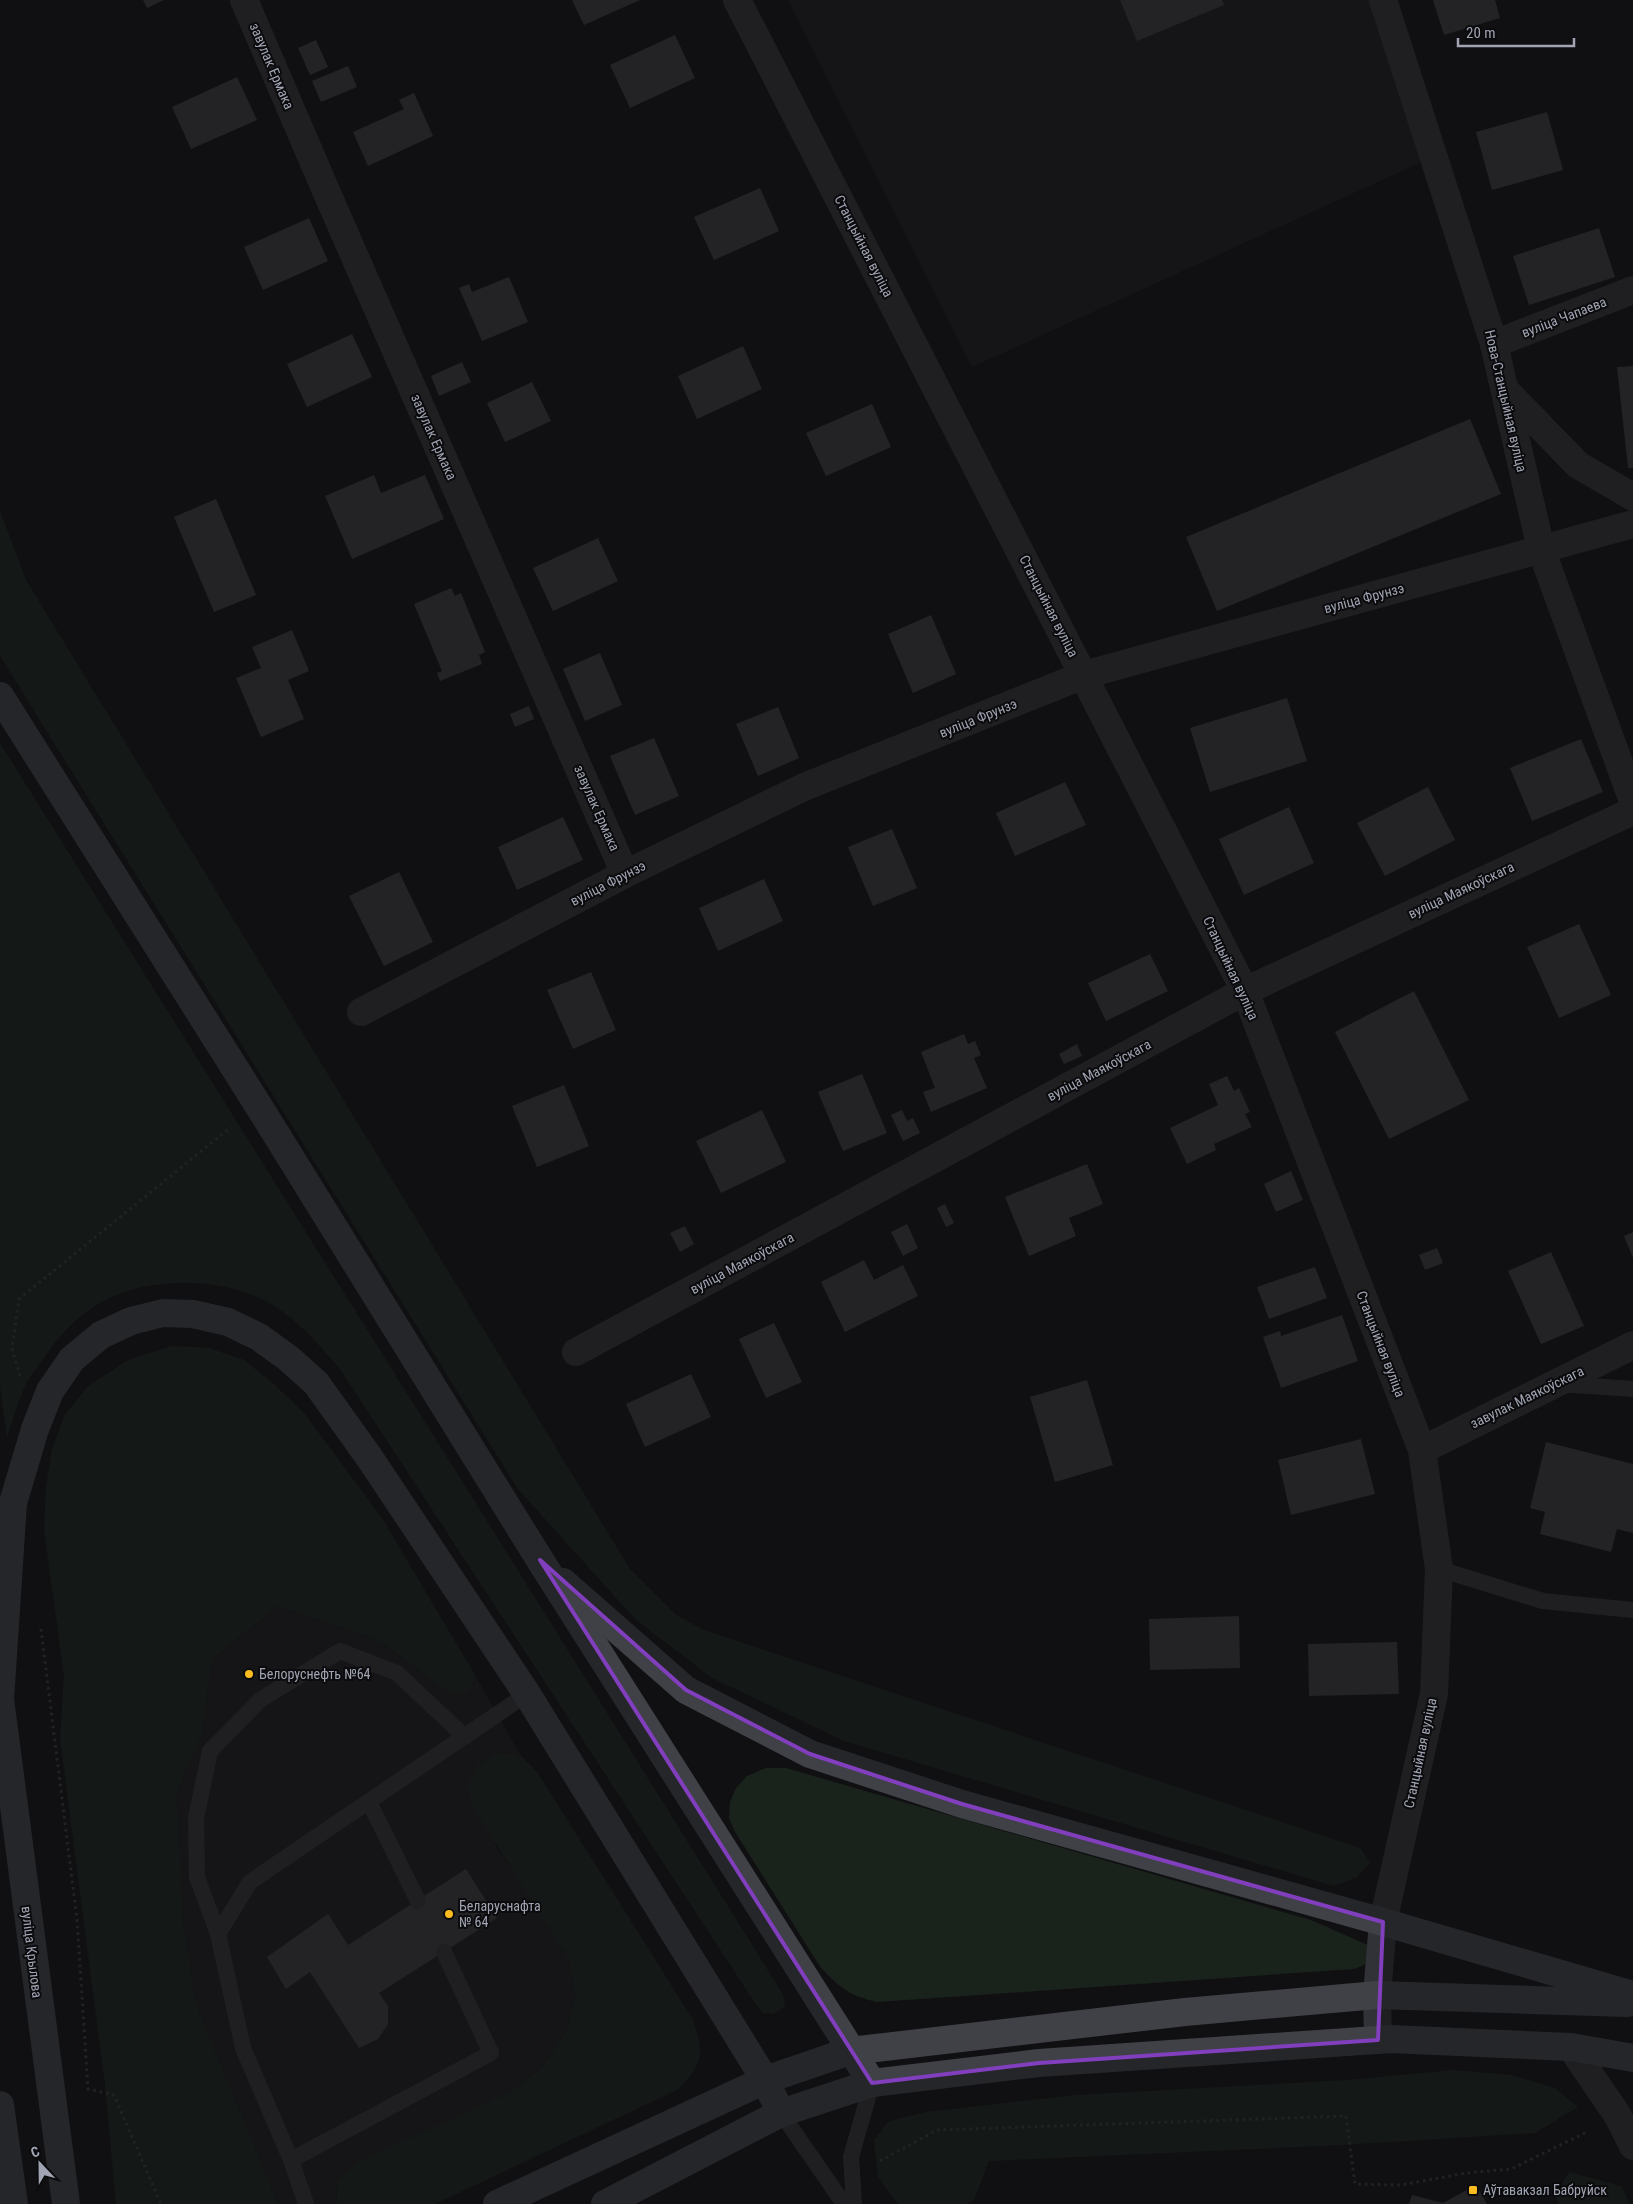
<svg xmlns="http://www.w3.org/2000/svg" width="1633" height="2204" font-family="'Roboto Condensed',sans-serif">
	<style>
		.built { fill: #1c1c1f }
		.green { fill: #1a221c }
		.building { fill: #3a3a3f }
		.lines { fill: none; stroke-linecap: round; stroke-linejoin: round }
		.path { stroke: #37393e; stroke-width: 3; stroke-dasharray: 2.5 4; stroke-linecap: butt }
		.service { stroke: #313237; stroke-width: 16 }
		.minor { stroke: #313237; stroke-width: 28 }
		.tertiary { stroke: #313237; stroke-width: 28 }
		.secondary { stroke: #3f4147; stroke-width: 28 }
		.marked { fill: none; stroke: #813ebd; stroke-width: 4; stroke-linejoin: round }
		.poi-dot { fill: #fbbc1f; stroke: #0b0b0d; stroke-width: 2 }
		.labels { text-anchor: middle; stroke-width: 4; stroke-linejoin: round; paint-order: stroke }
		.street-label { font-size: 14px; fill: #a1a5b3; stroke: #0b0b0d }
		.poi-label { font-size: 14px; fill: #a1a5b3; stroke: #0b0b0d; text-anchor: start }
	</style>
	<rect width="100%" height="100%" fill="#101012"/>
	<!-- built -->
	<g class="built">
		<path d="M788 0H1381L1426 160 972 367Z"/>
		<path d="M278 1606 363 1635 384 1644 450 1694 474 1683 475 1675 521 1756 499 1753 495 1845 526 1890 570 1962 575 1997 567 2030 541 2069 508 2093 338 2181 336 2204H278L196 2004 183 1920 177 1792 202 1735 212 1659Z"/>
	</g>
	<!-- green -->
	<g class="green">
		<path d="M0 511 26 580 630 1569 676 1615 704 1630 1360 1848 1370 1863 1357 1877 1334 1886 844 1741 712 1678 635 1619 518 1489 0 656Z"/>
		<path d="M0 743 781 1991 785 2000 784 2007 773 2014 763 2013 757 2006 340 1369C320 1346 300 1322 274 1306 245 1288 209 1281 175 1283 115 1286 77 1309 43 1359 38 1367 30 1375 26 1384 18 1401 13 1420 7 1438L0 1386Z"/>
		<path d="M172 1346 209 1348 244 1360 275 1385 304 1413 382 1518 475 1675C473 1690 464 1695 450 1694L384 1644 363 1635 278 1606 212 1659 202 1735 177 1792 183 1920 196 2004 278 2204H116L105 2085 60 1738 64 1676 44 1529 46 1487 52 1449 64 1416 88 1386 128 1360Z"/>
		<path d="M499 1753 521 1756 538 1773 693 2020C704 2054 704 2062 679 2089L435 2204H336L338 2181 358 2162 508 2093 541 2069 567 2030 575 1997 570 1962 473 1807 468 1784 478 1765Z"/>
		<path d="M766 1768H786L1311 1920 1368 1945 1369 1963 1354 1969 877 2002C850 1996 840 1988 821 1968L735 1832 729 1818 730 1802 736 1788 747 1776Z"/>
		<path d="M1454 2070 1511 2075 1555 2088 1578 2107 1535 2133 1341 2145 989 2161 974 2200 967 2204H898L878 2177 874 2140 889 2121 926 2112 1075 2095 1347 2080Z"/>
		<path d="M1569 2172 1621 2186 1630 2204H1559L1555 2195Z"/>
	</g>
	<!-- building -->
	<g class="building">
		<path d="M143 0H164L147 8Z"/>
		<path d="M572 0H640L584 25Z"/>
		<path d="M1120 0H1222L1224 5 1137 41Z"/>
		<path d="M1433 0H1495L1500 18 1444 35Z"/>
		<path d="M675 35 695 78 630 108 610 65Z"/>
		<path d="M316 40 328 67 310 75 298 48Z"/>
		<path d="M348 66 357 87 321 102 312 81Z"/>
		<path d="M237 77 257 120 191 149 172 107Z"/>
		<path d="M414 93 433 136 368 166 353 132 404 109 399 100Z"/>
		<path d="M1547 112 1563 170 1492 190 1476 132Z"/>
		<path d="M760 188 779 231 714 260 694 217Z"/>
		<path d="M309 218 328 261 263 290 244 247Z"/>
		<path d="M1599 228 1615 277 1529 305 1513 256Z"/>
		<path d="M509 277 528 322 482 341 459 288 469 284 472 292Z"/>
		<path d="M352 334 372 377 307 407 287 364Z"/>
		<path d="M743 346 762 389 697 419 678 376Z"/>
		<path d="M462 362 471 382 439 396 431 376Z"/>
		<path d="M1633 366V468H1628L1617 367Z"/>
		<path d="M532 382 551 421 505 442 487 403Z"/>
		<path d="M872 404 891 447 826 476 806 433Z"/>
		<path d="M1470 419 1501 494 1217 611 1186 537Z"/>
		<path d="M374 475 381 493 425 475 444 519 352 559 325 496Z"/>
		<path d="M216 499 256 595 214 612 174 517Z"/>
		<path d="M598 538 618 581 553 611 533 568Z"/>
		<path d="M451 588 455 596 461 593 485 652 479 655 482 664 440 681 437 673 442 671 414 604Z"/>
		<path d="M931 615 956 674 913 693 888 634Z"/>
		<path d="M292 630 309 671 288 680 304 719 261 737 236 678 261 668 252 647Z"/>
		<path d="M600 653 622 705 585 721 563 669Z"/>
		<path d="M1287 698 1307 761 1210 792 1190 728Z"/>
		<path d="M529 706 534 719 515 727 510 714Z"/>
		<path d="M778 707 799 758 758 776 736 724Z"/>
		<path d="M654 738 679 796 635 815 610 756Z"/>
		<path d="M1581 739 1603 792 1532 821 1510 768Z"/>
		<path d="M1065 782 1086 825 1015 856 996 813Z"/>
		<path d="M1428 787 1455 840 1385 876 1357 823Z"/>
		<path d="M1289 807 1314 863 1244 895 1219 839Z"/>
		<path d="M563 817 583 860 517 890 498 847Z"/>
		<path d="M892 829 917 888 873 906 848 847Z"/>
		<path d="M399 872 433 942 384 966 349 896Z"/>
		<path d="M764 879 783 921 718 951 699 908Z"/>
		<path d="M1579 924 1611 995 1559 1018 1527 947Z"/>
		<path d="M1150 954 1168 991 1106 1021 1088 983Z"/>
		<path d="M591 972 616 1030 573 1049 547 990Z"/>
		<path d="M1414 991 1469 1100 1389 1139 1335 1032Z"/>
		<path d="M964 1034 968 1044 975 1041 981 1055 974 1058 987 1088 931 1112 923 1092 935 1088 921 1052Z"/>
		<path d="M1077 1044 1082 1056 1064 1064 1059 1054Z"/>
		<path d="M862 1074 887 1133 843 1151 818 1092Z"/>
		<path d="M1227 1076 1234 1091 1239 1088 1250 1112 1245 1114 1252 1127 1214 1144 1216 1150 1187 1164 1170 1128 1218 1105 1209 1084Z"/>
		<path d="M564 1085 589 1146 537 1167 512 1106Z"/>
		<path d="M762 1110 786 1162 721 1193 696 1141Z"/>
		<path d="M902 1110 907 1121 913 1118 920 1133 903 1141 891 1115Z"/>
		<path d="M1087 1164 1103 1204 1069 1218 1076 1236 1029 1256 1005 1197Z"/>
		<path d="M1291 1171 1303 1200 1276 1212 1264 1184Z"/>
		<path d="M945 1204 954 1223 946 1227 937 1208Z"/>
		<path d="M907 1224 918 1248 903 1256 891 1232Z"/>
		<path d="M685 1226 694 1244 680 1252 670 1233Z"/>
		<path d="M1633 1232V1258L1624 1236Z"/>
		<path d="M1437 1248 1443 1263 1425 1270 1419 1255Z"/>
		<path d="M1551 1252 1584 1326 1541 1344 1508 1271Z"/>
		<path d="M864 1260 874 1280 903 1265 918 1296 845 1332 821 1282Z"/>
		<path d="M1315 1267 1327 1298 1269 1319 1257 1287Z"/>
		<path d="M1342 1315 1358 1361 1281 1388 1263 1337 1280 1331 1281 1336Z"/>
		<path d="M774 1323 802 1382 766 1398 739 1339Z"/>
		<path d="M691 1374 711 1417 645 1447 626 1404Z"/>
		<path d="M1087 1380 1113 1465 1055 1482 1030 1397Z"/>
		<path d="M1361 1439 1375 1494 1291 1515 1278 1460Z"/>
		<path d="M1546 1442 1633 1464V1533L1617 1529 1611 1552 1540 1534 1545 1512 1530 1508Z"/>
		<path d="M1239 1616 1240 1668 1150 1670 1149 1619Z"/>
		<path d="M1397 1642 1399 1694 1309 1696 1308 1644Z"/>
		<path d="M466 1869 497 1918 379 1993 388 2006V2024L378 2039 359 2048 310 1972 286 1989 267 1957 328 1914 348 1945Z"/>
		<path d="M1476 2185 1487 2204H1409L1412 2195 1443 2203Z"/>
	</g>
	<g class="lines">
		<!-- path -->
		<g class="path">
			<path d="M20 1376 12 1349 19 1299 231 1127"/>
			<path d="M41 1629 77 1920 88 2089 114 2095 161 2204"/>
			<path d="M880 2161 937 2130 1346 2116 1355 2184 1401 2185 1466 2173 1511 2169 1587 2132"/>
		</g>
		<!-- service -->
		<g class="service">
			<path d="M1560 1384 1633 1389"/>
			<path d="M1439 1569 1543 1601 1633 1610"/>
			<path d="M369 1802 418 1901"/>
			<path d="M218 1934 197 1877 196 1818 210 1751 260 1700 340 1651 397 1673 465 1737"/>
			<path d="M781 2113 844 2204"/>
			<path d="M291 2160 491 2053 444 1952"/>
			<path d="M306 2204 291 2160 243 2048 218 1934 250 1882 527 1694"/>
			<path d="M854 2204 851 2157 872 2083"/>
		</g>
		<!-- minor -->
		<g class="minor">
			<path d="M244 0 330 200 625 874"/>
			<path d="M737 0 1245 991 1422 1450 1439 1569 1434 1694 1383 1922 1377 1995 1378 2040"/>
			<path d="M1383 0 1494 344 1541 549 1633 801"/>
			<path d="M1494 344 1633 290"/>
			<path d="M1505 390 1578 465 1633 497"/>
			<path d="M361 1012 625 874 804 787 1084 675 1633 524"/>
			<path d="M576 1352 1245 991 1633 811"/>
			<path d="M1422 1450 1633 1345"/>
		</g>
		<!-- tertiary -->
		<path class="tertiary" d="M1571 2047 1618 2116 1633 2146"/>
		<!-- secondary -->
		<g class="secondary">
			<path d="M0 696 258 1105 540 1560 872 2083"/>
			<path d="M563 1582 686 1690 810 1754 962 1804 1383 1922 1633 1995"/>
			<path d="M0 1699 66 2204"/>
			<path d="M0 1700 13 1503 35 1429 50 1391 72 1359 101 1335 131 1321 163 1313 193 1314 228 1322 259 1337 288 1358 316 1383 369 1457 527 1694 765 2080 781 2113"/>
			<path d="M0 2105 14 2204"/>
			<path d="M497 2204 765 2080 850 2051 1185 2012 1377 1995 1627 2003"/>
			<path d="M605 2204 781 2113 872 2083 1039 2063 1391 2039 1571 2047 1633 2058"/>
		</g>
	</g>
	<!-- marked area -->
	<path d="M0 0H1633V2204H0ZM540 1560 686 1690 810 1754 962 1804 1383 1922 1378 2040 1039 2063 872 2083Z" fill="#101012" fill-opacity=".55" fill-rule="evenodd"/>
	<path class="marked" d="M540 1560 686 1690 810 1754 962 1804 1383 1922 1378 2040 1039 2063 872 2083Z"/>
	<!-- markers -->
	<g class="poi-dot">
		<circle cx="249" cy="1674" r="5"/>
		<circle cx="449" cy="1914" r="5"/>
		<rect x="1468" y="2185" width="10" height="10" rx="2.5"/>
	</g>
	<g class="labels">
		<!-- street labels -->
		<g class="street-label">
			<text transform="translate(272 66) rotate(67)" y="5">завулак Ермака</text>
			<text transform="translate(864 246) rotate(63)" y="5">Станцыйная вуліца</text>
			<text transform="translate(1564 317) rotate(-21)" y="5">вуліца Чапаева</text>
			<text transform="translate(1506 401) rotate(77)" y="5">Нова-Станцыйная вуліца</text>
			<text transform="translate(434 437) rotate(66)" y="5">завулак Ермака</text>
			<text transform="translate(1364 598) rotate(-15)" y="5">вуліца Фрунзэ</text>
			<text transform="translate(1049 606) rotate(63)" y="5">Станцыйная вуліца</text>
			<text transform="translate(978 718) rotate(-22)" y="5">вуліца Фрунзэ</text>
			<text transform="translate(597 808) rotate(66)" y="5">завулак Ермака</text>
			<text transform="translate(608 883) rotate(-27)" y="5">вуліца Фрунзэ</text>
			<text transform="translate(1461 890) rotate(-25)" y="5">вуліца Маякоўскага</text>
			<text transform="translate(1231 968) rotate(65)" y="5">Станцыйная вуліца</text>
			<text transform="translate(1099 1070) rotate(-28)" y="5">вуліца Маякоўскага</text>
			<text transform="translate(742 1263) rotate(-28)" y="5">вуліца Маякоўскага</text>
			<text transform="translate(1381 1344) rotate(69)" y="5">Станцыйная вуліца</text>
			<text transform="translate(1527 1397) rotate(-26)" y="5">завулак Маякоўскага</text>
			<text transform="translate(1420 1753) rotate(-78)" y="5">Станцыйная вуліца</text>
			<text transform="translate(32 1952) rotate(83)" y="5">вуліца Крылова</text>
		</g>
		<!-- poi labels -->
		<g class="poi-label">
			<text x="259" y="1679">Белоруснефть №64</text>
			<text x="459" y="1911">Беларуснафта<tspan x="459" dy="16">№ 64</tspan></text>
			<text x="1483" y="2195">Аўтавакзал Бабруйск</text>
		</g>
	</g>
	<!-- north arrow -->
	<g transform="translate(40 2164) rotate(338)" stroke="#0b0b0d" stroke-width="4" paint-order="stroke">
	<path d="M0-4L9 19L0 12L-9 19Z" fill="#a1a5b3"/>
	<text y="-8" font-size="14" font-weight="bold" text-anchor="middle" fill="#a1a5b3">С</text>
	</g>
	<!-- scale -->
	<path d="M1458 38v8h116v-8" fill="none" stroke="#a1a5b3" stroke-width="2.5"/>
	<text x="1466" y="38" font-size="15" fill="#a1a5b3" stroke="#0b0b0d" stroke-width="4" paint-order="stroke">20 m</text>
</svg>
